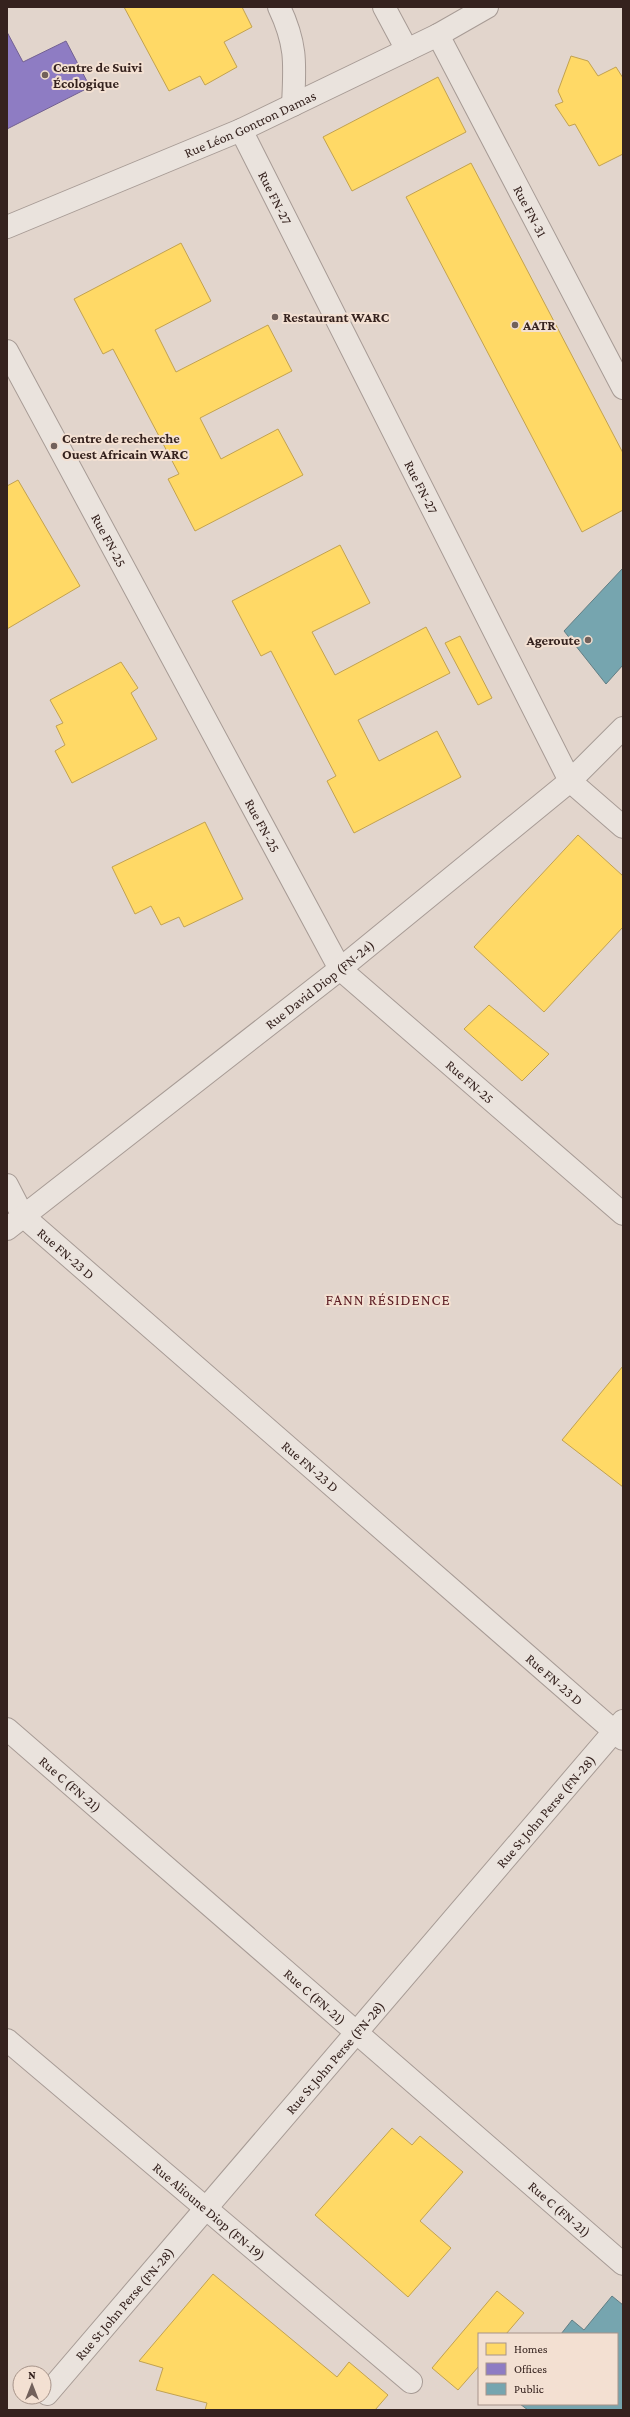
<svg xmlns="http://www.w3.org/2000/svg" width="630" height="2417" font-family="'Crimson Pro',serif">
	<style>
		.homes { fill: #ffd966; stroke: #c2a250 }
		.offices { fill: #8e7cc3; stroke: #736192 }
		.public { fill: #76a5af; stroke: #627e84 }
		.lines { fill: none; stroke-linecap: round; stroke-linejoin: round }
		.minor-casing { stroke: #a79b95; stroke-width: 24 }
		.minor { stroke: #eae3dd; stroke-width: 22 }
		.poi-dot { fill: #72615b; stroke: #f3e0d2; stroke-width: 1.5 }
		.labels { text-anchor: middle; stroke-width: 4; stroke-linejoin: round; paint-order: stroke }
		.poi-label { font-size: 14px; font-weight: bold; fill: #35221e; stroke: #f3e0d2; text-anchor: start }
		.street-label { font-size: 14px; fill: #35221e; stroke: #f3e0d2 }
		.neighbourhood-label { font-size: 15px; letter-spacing: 1px; fill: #5f2026; stroke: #f3e0d2 }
	</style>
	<rect width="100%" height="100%" fill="#e2d5cc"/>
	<!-- homes -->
	<g class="homes">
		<path d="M124 7H242L252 27 224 42 237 67 205 85 200 76 169 91Z"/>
		<path d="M571 56 588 61 598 76 616 67 623 78V154L599 166 575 124 569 126 555 105 563 102 558 91Z"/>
		<path d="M438 77 466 132 352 191 323 137Z"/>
		<path d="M471 163 623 453V510L582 532 406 197Z"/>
		<path d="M181 243 211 301 155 330 176 372 268 325 292 371 200 418 221 459 278 429 303 475 195 531 168 479 179 474 113 349 103 354 74 299Z"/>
		<path d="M18 480 80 586 7 629V486Z"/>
		<path d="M340 545 370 603 312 632 335 675 426 627 450 673 358 720 379 761 437 731 461 777 354 833 327 781 336 776 271 651 261 656 232 601Z"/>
		<path d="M460 636 492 698 478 705 445 643Z"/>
		<path d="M121 662 138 688 131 693 157 739 72 783 55 751 65 745 56 726 63 723 50 700Z"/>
		<path d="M205 822 243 899 184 927 179 917 161 925 151 906 135 914 112 867Z"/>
		<path d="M578 835 623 876V927L544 1012 474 947Z"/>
		<path d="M489 1005 549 1054 522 1081 464 1029Z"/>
		<path d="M623 1366V1487L562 1440Z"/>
		<path d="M392 2128 412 2145 420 2136 463 2172 420 2221 451 2248 408 2297 315 2215Z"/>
		<path d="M213 2274 337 2377 349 2362 388 2395 375 2410H205L207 2403 156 2390 163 2368 139 2361Z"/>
		<path d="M497 2291 524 2313 506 2334H479V2366L458 2390 432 2368Z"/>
	</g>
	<!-- offices -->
	<path class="offices" d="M7 32 23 62 66 41 90 87 7 129Z"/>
	<!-- public -->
	<g class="public">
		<path d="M623 568V665L606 684 564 631Z"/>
		<path d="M612 2296 623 2305V2410H528L520 2404H617V2334H561L572 2320 584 2330Z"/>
	</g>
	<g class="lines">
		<defs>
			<g id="minor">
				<path d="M279 7C297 45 295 64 293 105"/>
				<path d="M384 7 407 50"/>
				<path id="s1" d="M438 35 623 388"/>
				<path id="s2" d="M241 130 570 781 623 827"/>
				<path id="s3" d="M7 227 241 130 438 35 487 7"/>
				<path id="s4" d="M7 351 340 969 623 1214"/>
				<path id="s5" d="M7 1185 23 1216 623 1739"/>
				<path id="s6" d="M7 1229 340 969 570 781 623 728"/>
				<path id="s7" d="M7 1729 623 2264"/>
				<path id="s8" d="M7 2040 411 2382"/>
				<path id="s9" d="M47 2394 623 1721"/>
			</g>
		</defs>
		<!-- minor casing -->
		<use href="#minor" class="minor-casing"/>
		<!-- minor -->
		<use href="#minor" class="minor"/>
	</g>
	<!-- markers -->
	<g class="poi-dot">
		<circle cx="45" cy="75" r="4"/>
		<circle cx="275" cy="317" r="4"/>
		<circle cx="515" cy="325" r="4"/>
		<circle cx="54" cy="446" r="4"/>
		<circle cx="588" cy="640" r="4"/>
	</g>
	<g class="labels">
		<!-- poi labels -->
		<g class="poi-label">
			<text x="53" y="72">Centre de Suivi<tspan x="53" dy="16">Écologique</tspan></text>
			<text x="283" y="322">Restaurant WARC</text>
			<text x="523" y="330">AATR</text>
			<text x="62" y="443">Centre de recherche<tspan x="62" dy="16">Ouest Africain WARC</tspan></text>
			<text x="580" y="645" text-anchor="end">Ageroute</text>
		</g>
		<!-- street labels -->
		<g class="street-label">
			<text dy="5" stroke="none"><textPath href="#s3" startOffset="264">Rue Léon Gontron Damas</textPath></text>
			<text dy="5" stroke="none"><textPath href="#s2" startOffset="76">Rue FN-27</textPath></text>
			<text dy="5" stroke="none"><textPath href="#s1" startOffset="199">Rue FN-31</textPath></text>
			<text dy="5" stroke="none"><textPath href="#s2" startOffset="400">Rue FN-27</textPath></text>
			<text dy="5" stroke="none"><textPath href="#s4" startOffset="215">Rue FN-25</textPath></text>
			<text dy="5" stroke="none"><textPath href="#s4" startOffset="539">Rue FN-25</textPath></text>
			<text dy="5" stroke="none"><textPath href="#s6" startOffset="397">Rue David Diop (FN-24)</textPath></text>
			<text dy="5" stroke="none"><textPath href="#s4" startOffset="874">Rue FN-25</textPath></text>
			<text dy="5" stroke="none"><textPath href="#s5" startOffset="92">Rue FN-23 D</textPath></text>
			<text dy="5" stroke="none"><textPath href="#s5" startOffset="416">Rue FN-23 D</textPath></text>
			<text dy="5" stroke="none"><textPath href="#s5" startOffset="740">Rue FN-23 D</textPath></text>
			<text dy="5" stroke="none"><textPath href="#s7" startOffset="84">Rue C (FN-21)</textPath></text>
			<text dy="5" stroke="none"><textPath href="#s9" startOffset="767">Rue St John Perse (FN-28)</textPath></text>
			<text dy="5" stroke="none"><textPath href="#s7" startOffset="408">Rue C (FN-21)</textPath></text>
			<text dy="5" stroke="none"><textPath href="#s9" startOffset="443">Rue St John Perse (FN-28)</textPath></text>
			<text dy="5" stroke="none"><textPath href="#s7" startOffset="732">Rue C (FN-21)</textPath></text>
			<text dy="5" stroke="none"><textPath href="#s8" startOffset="265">Rue Alioune Diop (FN-19)</textPath></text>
			<text dy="5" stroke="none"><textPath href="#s9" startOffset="119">Rue St John Perse (FN-28)</textPath></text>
		</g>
		<!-- neighbourhood labels -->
		<g class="neighbourhood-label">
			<text x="388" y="1305">FANN RÉSIDENCE</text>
		</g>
	</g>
	<!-- border -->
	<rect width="630" height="2417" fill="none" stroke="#35221e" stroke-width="16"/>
	<!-- legend -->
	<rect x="478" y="2333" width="140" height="72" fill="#f3e0d2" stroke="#a7948a"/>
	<rect x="486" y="2343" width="20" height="12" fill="#ffd966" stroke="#a7948a"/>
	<text x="514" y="2353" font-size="12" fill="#35221e">Homes</text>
	<rect x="486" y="2363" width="20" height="12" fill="#8e7cc3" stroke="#a7948a"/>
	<text x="514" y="2373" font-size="12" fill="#35221e">Offices</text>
	<rect x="486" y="2383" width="20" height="12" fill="#76a5af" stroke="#a7948a"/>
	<text x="514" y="2393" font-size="12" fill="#35221e">Public</text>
	<!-- north arrow -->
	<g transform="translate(32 2385)"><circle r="19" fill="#f3e0d2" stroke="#a7948a"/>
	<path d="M0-3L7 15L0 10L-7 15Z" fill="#72615b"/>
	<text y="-6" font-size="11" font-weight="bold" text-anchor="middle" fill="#35221e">N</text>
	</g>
</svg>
